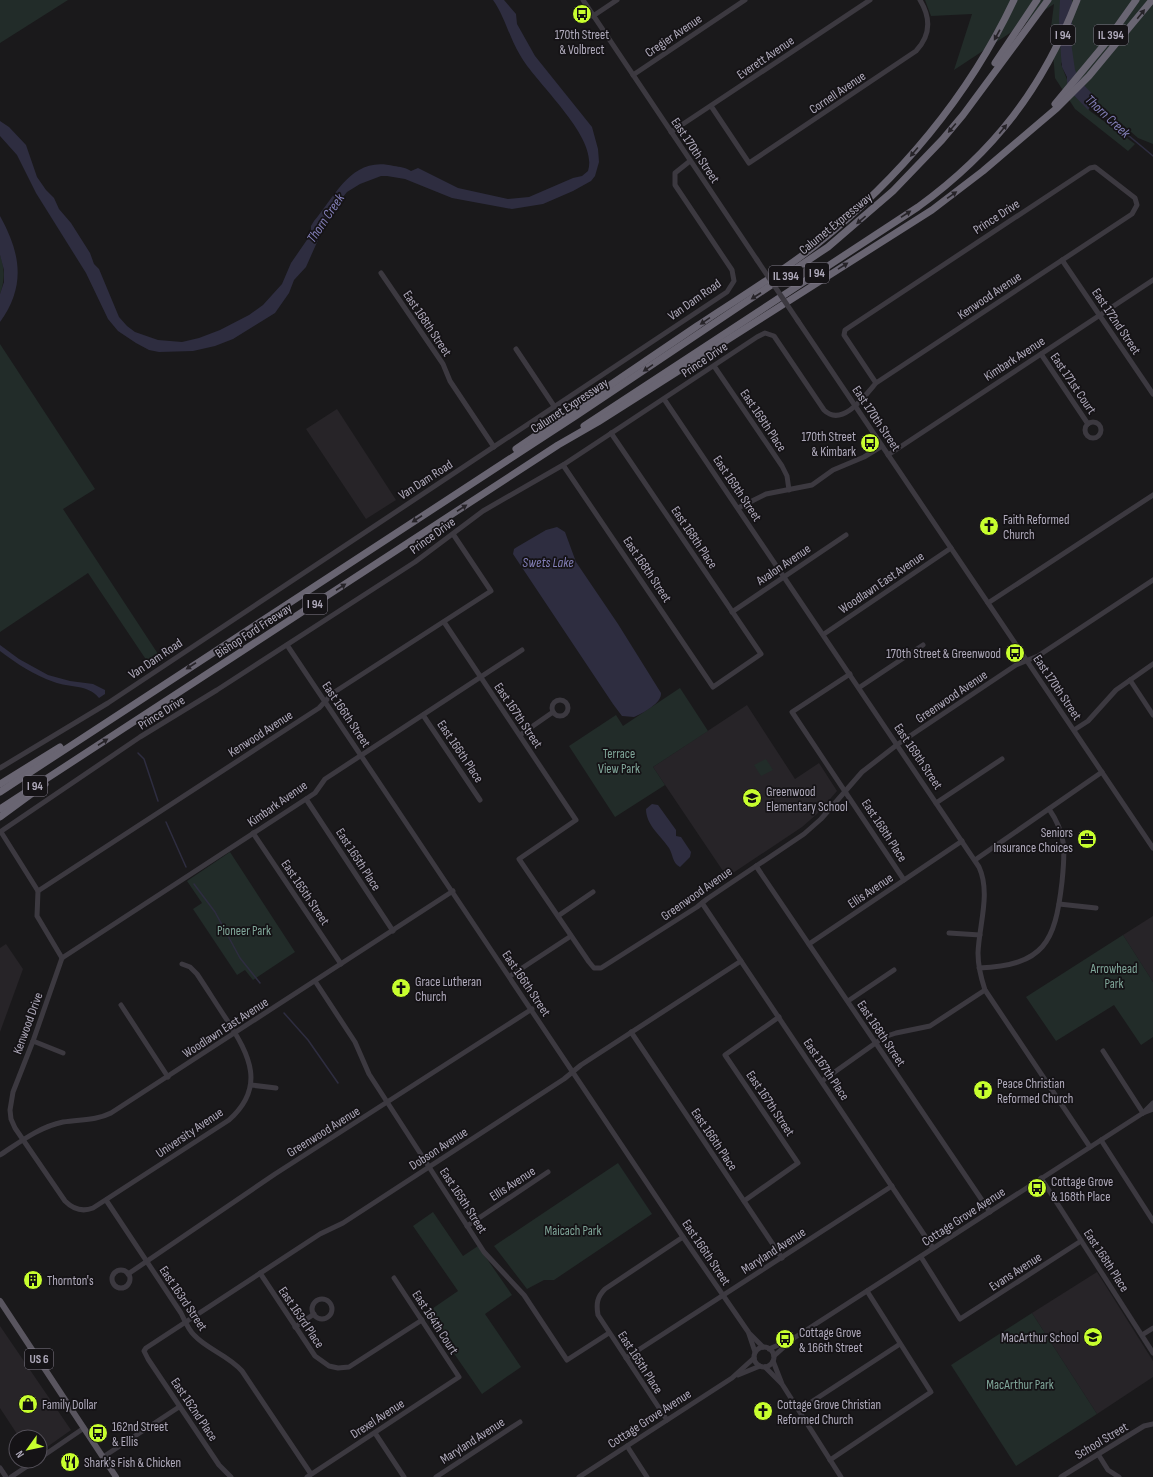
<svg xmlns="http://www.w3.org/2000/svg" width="1153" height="1477" font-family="'Sofia Sans Condensed',sans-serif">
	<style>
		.built { fill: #272428 }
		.green { fill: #222c29 }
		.water { fill: #2e2d40 }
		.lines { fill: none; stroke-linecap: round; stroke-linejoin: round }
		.stream { stroke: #2e2d40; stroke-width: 1.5 }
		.minor { stroke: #3c3940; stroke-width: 5 }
		.major { stroke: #59555f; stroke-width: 6 }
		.highway { stroke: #696572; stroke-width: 7 }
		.minor-bridge { stroke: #3c3940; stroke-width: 5 }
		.oneway { fill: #262328 }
		.labels { text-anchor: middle; stroke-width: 3.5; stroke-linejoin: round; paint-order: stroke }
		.shield { fill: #151316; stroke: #817d8a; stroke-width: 1 }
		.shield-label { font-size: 12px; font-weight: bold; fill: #afaabb }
		.poi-label { font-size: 13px; fill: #afaabb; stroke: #151316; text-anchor: start }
		.street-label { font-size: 13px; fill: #afaabb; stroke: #151316 }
		.park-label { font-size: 13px; fill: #80a79a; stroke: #151316 }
		.water-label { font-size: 14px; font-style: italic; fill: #837fb8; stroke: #151316 }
	</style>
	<rect width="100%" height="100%" fill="#1a191b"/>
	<!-- built -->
	<g class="built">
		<path d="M337 409 396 500 366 519 306 429Z"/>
		<path d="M747 705 795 779 819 763 837 791 817 814 802 827 727 877 653 767Z"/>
		<path d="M1153 916V982L1123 935Z"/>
		<path d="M6 944 23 969 0 1032V948Z"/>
		<path d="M1097 1272 1153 1361V1377L1097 1414 1032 1313Z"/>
		<path d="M0 1326 71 1430 40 1452V1437H19L0 1408Z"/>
	</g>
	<!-- green -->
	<g class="green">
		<path d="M0 0H68L0 43Z"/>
		<path d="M925 0H1153V144L1138 138 1084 91 1066 54 1061 64 1071 90 1090 111 1135 144 1128 151 1075 109 1055 78 1051 27 1054 4 954 70 972 14 931 16Z"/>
		<path d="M0 255C5 269 5 280 0 294Z"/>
		<path d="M0 344 95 489 63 509 160 657 149 664 88 573 0 632Z"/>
		<path d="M680 688 708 731 653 767 665 785 615 817 569 746 616 715 623 726Z"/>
		<path d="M766 759 773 770 761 776 754 765Z"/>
		<path d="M230 852 295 952 253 980 245 970 237 975 193 909 202 903 187 881Z"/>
		<path d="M1123 935 1153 982V1037L1141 1045 1114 1005 1056 1041 1026 997Z"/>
		<path d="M618 1163 652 1214 554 1280H544L527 1289 494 1246Z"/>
		<path d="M433 1212 463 1256 478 1246 512 1295 485 1314 521 1367 482 1394 426 1313 458 1291 413 1226Z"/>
		<path d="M1032 1313 1097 1414 1016 1466 951 1365Z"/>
	</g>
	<!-- water -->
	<g class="water">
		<path d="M493 0H504L516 14 517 24 535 56 592 127 598 149 599 162 595 176 591 181 573 191 543 204 512 209 452 198 405 179 387 176H381L360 184 347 192 330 213 306 267 294 280 289 293 275 313 233 339 215 346 193 351 159 352 149 350 136 343 118 331 108 319 86 273 36 193 17 155 0 136V121L9 127 26 145 37 177 46 190 54 198 59 209 71 223 90 253 94 264 99 269 119 317 127 326 135 332 158 340 182 342 199 338 220 330 249 315 263 305 282 284 291 263 311 234V226L314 221C336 195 352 155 394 166 400 167 405 167 411 171L418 168 458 188 508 199 529 197 573 178 582 176 588 171C599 137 536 84 520 55 509 37 505 17 493 0Z"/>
		<path d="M1060 0H1072V27L1070 35 1075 70 1081 82 1097 99 1088 110 1067 88V77L1062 67 1061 56 1059 19Z"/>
		<path d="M0 216C21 254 26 286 0 322V294L4 282V270L0 255Z"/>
		<path d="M557 527 565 532 576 562 618 624 661 693C662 703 643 713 634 717L622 716 613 704 513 554 514 549 517 547 546 530Z"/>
		<path d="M0 645 19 659 48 675 70 681 93 684 105 690V694L99 698C88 684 69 688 54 682 34 675 17 664 0 651Z"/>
		<path d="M652 804 658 805 676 830V836L681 837 691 852 690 857 680 867C672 863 673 854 669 848 661 836 646 825 646 809Z"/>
	</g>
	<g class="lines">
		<!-- stream -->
		<g class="stream">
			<path d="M1092 105 1153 156"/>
			<path d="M138 753 144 759 158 801"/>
			<path d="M166 822 186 867"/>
			<path d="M194 884 215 912 240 958 260 983"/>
			<path d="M284 1013 308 1040 338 1083"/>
		</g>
		<!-- minor -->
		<g class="minor">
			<path d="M583 0 757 260"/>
			<path d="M593 16 617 0"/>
			<path d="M633 75 745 0"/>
			<path d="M711 106 749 163 916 51C931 35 931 18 920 0"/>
			<path d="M671 132 870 0"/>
			<path d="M1062 260 1153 394"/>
			<path d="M381 273 443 364 450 381 494 447"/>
			<path d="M798 321 1153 848"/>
			<path d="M516 349 554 406"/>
			<path d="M1041 354 1088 424"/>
			<path d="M714 366 782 466 787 476 789 490"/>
			<path d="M664 399 979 867C991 893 979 925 978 953 978 966 981 978 985 990L1090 1147"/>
			<circle cx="1093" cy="430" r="8"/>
			<path d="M888 455 1153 280"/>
			<path d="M563 465 713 687 761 654 611 433"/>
			<path d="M738 508 766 494 812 485 833 470 864 457 882 446"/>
			<path d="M988 603 1153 495"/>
			<path d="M732 612 846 535"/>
			<path d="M444 622 576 820 519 859 589 962 594 968H601L697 907 707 899 804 834 821 819 862 772 898 744 1016 665 1038 656 1153 580"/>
			<path d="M824 634 951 548"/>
			<path d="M287 645 683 1237 749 1333 763 1347"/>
			<path d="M850 674 792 712 904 880"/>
			<path d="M1130 680 1153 715"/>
			<path d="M860 687 923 645"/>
			<circle cx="560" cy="708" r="8"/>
			<path d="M423 715 480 800"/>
			<path d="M1074 730 1088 721 1116 690 1153 664"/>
			<path d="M520 735 553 712"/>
			<path d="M0 768 108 703 727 292 734 281 732 270 675 185V173L690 161"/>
			<path d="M306 799 393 931"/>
			<path d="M936 803 1002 759"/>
			<path d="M0 832 140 737 217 690 415 562 483 511 563 465 757 337 765 333 774 336 824 410C842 428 865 396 876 383L1132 214 1137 205 1135 198 1095 167 1090 168 848 328 845 330 844 335 876 383"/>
			<path d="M1 832 38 891 37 916 62 958"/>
			<path d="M253 833 341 964"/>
			<path d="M975 860 1102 772"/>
			<path d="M756 866 990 1212"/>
			<path d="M38 891 319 708 333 693 491 591 453 534"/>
			<path d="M702 903 933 1248"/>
			<path d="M1059 904 1096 908"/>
			<path d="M558 916 593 892"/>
			<path d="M949 933 980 935"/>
			<path d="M809 944 962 841"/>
			<path d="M62 958 33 1041 13 1092 10 1110 11 1119 15 1128 65 1201C73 1209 83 1212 93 1208L229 1120C266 1087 250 1056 227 1020 217 1005 207 989 197 974L190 967 182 964"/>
			<path d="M62 958 306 799 315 793 325 779 522 650"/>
			<path d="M979 968C1044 965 1055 943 1062 882 1065 852 1067 835 1049 809"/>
			<path d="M510 976 571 936"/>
			<path d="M315 981 355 1042 369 1074 484 1252 524 1295 567 1360 609 1333"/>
			<path d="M848 1001 894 970"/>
			<path d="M121 1005 168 1077"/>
			<path d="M631 1032 782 1258"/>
			<path d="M33 1041 63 1053"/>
			<path d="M1103 1051 1143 1113"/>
			<path d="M822 1081 884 1037 896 1033 930 1026 985 990"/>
			<path d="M251 1085 276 1088"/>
			<path d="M1143 1113 1153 1103"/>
			<path d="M1101 1140 1153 1221"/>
			<path d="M0 1155C20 1142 39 1127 63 1122 80 1119 95 1121 111 1113L453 891"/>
			<path d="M1041 1178 1153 1353"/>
			<path d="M106 1200 181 1313C185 1321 188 1329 194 1335 208 1350 228 1355 242 1371L311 1474"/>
			<path d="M744 1201 798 1163 725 1055 779 1017"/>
			<path d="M467 1226 548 1172"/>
			<path d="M921 1257 960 1319 1081 1241"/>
			<circle cx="121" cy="1279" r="9"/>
			<path d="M260 1273 315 1356 329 1366 338 1368 349 1367 422 1320"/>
			<path d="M128 1274 275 1174 532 1009"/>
			<circle cx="322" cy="1309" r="10"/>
			<path d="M295 1327 314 1314"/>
			<path d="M749 1334 755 1352"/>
			<path d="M1142 1335 1153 1328"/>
			<circle cx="764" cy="1357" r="10"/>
			<path d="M769 1349 790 1340"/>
			<path d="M774 1356 794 1338 1143 1113 1153 1109"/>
			<path d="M626 1358 892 1186"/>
			<path d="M773 1361 782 1384 841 1477"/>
			<path d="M765 1367 781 1383"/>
			<path d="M738 1375 760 1366"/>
			<path d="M799 1410 900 1344"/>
			<path d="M667 1420 598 1315C596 1304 597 1297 605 1289L683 1237"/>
			<path d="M375 1433 404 1477"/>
			<path d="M627 1446 647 1477"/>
			<path d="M1098 1454 1108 1470 1119 1477"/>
			<path d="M103 1457 179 1407"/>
			<path d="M40 1458 84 1428"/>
			<path d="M830 1460 931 1392 867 1291"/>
			<path d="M0 1468 6 1477"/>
			<path d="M11 1477 35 1461"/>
			<path d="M231 1477 219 1465 148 1359 144 1351 146 1348 320 1234 343 1223 564 1079 581 1065 741 961"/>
			<path d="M307 1477 459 1377 394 1278"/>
			<path d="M436 1477 520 1422"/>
			<path d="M579 1477 732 1378 754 1358"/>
			<path d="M1061 1477 1144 1426 1153 1424"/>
		</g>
		<!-- major -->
		<path class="major" d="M0 1301 116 1477"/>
		<!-- highway -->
		<g class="highway">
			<path d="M995 63 1037 0"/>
			<path d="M1055 104 1104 45 1136 0"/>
			<path d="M584 426 918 207C994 152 1043 88 1077 0"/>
			<path d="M516 449C576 408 637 367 697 326 737 299 778 275 816 245 899 179 969 96 1014 0"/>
			<path d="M0 784 60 747"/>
			<path d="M0 792 577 415 828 247 893 191 942 140 963 115 1048 0"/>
			<path d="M0 809 558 445 598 422 932 210 983 171 1057 108 1089 76 1152 0"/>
			<path d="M0 817 45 784"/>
		</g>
		<!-- minor-bridge -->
		<path class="minor-bridge" d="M757 260 798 321"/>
	</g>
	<!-- one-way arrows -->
	<defs><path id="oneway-solid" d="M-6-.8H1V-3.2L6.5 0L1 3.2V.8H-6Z"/></defs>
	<g class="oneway">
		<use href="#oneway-solid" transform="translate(1141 14) rotate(-51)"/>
		<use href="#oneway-solid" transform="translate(997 35) rotate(119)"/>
		<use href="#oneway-solid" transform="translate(952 128) rotate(130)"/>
		<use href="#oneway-solid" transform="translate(1003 129) rotate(-51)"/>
		<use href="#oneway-solid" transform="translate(914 152) rotate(130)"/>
		<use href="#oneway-solid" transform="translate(952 195) rotate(-35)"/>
		<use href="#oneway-solid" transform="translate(906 214) rotate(-33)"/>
		<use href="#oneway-solid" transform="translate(861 220) rotate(140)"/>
		<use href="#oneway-solid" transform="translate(843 266) rotate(-32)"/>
		<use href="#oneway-solid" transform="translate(756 296) rotate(147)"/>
		<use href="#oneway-solid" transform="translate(705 321) rotate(146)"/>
		<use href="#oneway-solid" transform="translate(648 368) rotate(146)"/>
		<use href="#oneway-solid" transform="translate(462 508) rotate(-33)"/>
		<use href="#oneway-solid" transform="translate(417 519) rotate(147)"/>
		<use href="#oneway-solid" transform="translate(341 587) rotate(-33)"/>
		<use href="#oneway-solid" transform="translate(191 666) rotate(147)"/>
		<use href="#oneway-solid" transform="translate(103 742) rotate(-33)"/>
	</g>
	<!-- icons -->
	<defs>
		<symbol id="bus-disc" viewBox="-11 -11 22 22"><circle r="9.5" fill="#c7fe2e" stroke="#151316"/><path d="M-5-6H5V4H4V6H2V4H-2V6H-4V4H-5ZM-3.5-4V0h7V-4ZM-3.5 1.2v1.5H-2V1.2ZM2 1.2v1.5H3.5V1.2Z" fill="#111"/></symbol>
		<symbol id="church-disc" viewBox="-11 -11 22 22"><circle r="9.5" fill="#c7fe2e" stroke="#151316"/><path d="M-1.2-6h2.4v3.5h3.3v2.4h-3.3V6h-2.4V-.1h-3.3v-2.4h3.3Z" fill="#111"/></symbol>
		<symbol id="school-disc" viewBox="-11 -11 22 22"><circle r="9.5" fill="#c7fe2e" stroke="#151316"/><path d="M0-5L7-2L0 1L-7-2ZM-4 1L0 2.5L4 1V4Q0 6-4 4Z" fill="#111"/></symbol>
		<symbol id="office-disc" viewBox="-11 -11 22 22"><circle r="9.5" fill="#c7fe2e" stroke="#151316"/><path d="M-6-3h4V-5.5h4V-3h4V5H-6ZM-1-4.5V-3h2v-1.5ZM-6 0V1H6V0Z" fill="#111"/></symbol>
		<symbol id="building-disc" viewBox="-11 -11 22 22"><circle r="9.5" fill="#c7fe2e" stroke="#151316"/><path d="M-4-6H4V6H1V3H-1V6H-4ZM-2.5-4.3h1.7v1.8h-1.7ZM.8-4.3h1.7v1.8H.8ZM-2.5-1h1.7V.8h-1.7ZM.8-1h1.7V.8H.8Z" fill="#111"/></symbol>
		<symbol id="shop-disc" viewBox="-11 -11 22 22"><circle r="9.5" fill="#c7fe2e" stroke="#151316"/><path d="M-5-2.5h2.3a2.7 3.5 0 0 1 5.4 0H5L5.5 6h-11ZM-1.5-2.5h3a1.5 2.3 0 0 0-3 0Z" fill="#111"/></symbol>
		<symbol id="restaurant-disc" viewBox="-11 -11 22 22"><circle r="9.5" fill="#c7fe2e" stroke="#151316"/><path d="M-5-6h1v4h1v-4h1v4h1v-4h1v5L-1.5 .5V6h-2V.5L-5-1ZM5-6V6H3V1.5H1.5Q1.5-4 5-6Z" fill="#111"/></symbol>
	</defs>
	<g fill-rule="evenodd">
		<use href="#bus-disc" x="571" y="3" width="22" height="22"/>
		<use href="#bus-disc" x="859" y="432" width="22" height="22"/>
		<use href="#church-disc" x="978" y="515" width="22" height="22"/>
		<use href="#bus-disc" x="1004" y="642" width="22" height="22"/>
		<use href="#school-disc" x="741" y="787" width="22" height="22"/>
		<use href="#office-disc" x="1076" y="828" width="22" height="22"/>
		<use href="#church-disc" x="390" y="977" width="22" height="22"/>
		<use href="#church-disc" x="972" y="1079" width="22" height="22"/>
		<use href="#bus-disc" x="1026" y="1177" width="22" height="22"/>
		<use href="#building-disc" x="22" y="1269" width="22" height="22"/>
		<use href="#school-disc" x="1082" y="1326" width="22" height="22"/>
		<use href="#bus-disc" x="774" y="1328" width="22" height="22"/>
		<use href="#shop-disc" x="17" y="1393" width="22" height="22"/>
		<use href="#church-disc" x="752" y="1400" width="22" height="22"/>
		<use href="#bus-disc" x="87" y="1422" width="22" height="22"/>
		<use href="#restaurant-disc" x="59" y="1451" width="22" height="22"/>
	</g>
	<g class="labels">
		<!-- shield labels -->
		<g class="shield">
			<rect x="1051" y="25" width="24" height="20" rx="3"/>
			<rect x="1094" y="25" width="34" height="20" rx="3"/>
			<rect x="805" y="263" width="24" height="20" rx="3"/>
			<rect x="769" y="266" width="34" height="20" rx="3"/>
			<rect x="303" y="594" width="24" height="20" rx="3"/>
			<rect x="23" y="776" width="24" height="20" rx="3"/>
			<rect x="25" y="1349" width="28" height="20" rx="3"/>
		</g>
		<g class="shield-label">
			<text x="1063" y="39">I 94</text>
			<text x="1111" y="39">IL 394</text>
			<text x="817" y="277">I 94</text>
			<text x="786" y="280">IL 394</text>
			<text x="315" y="608">I 94</text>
			<text x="35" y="790">I 94</text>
			<text x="39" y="1363">US 6</text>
		</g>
		<!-- poi labels -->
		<g class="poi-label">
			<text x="582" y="39" text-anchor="middle">170th Street<tspan x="582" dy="15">&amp; Volbrect</tspan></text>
			<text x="856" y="441" text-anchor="end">170th Street<tspan x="856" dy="15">&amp; Kimbark</tspan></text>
			<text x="1003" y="524">Faith Reformed<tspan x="1003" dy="15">Church</tspan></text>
			<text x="1001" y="658" text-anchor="end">170th Street &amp; Greenwood</text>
			<text x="766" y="796">Greenwood<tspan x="766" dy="15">Elementary School</tspan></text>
			<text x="1073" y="837" text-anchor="end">Seniors<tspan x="1073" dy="15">Insurance Choices</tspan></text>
			<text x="415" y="986">Grace Lutheran<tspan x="415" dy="15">Church</tspan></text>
			<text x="997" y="1088">Peace Christian<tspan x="997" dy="15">Reformed Church</tspan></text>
			<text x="1051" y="1186">Cottage Grove<tspan x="1051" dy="15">&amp; 168th Place</tspan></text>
			<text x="47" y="1285">Thornton's</text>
			<text x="799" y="1337">Cottage Grove<tspan x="799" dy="15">&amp; 166th Street</tspan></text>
			<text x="1079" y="1342" text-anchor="end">MacArthur School</text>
			<text x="42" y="1409">Family Dollar</text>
			<text x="777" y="1409">Cottage Grove Christian<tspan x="777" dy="15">Reformed Church</tspan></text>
			<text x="112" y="1431">162nd Street<tspan x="112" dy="15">&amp; Ellis</tspan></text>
			<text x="84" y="1467">Shark's Fish &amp; Chicken</text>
		</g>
		<!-- street labels -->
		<g class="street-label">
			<text transform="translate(673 35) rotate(-34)" y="5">Cregier Avenue</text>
			<text transform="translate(765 57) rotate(-34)" y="5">Everett Avenue</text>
			<text transform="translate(837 92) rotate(-34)" y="5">Cornell Avenue</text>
			<text transform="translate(696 150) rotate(56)" y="5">East 170th Street</text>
			<text transform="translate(996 216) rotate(-33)" y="5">Prince Drive</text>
			<text transform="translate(835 223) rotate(-39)" y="5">Calumet Expressway</text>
			<text transform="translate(989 295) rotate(-34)" y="5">Kenwood Avenue</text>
			<text transform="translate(694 299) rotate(-35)" y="5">Van Dam Road</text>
			<text transform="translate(1117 321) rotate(56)" y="5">East 172nd Street</text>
			<text transform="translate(428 323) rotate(56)" y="5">East 168th Street</text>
			<text transform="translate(1014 358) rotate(-33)" y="5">Kimbark Avenue</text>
			<text transform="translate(704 359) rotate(-34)" y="5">Prince Drive</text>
			<text transform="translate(1074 383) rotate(56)" y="5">East 171st Court</text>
			<text transform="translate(569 405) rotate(-33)" y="5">Calumet Expressway</text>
			<text transform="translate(877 418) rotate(56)" y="5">East 170th Street</text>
			<text transform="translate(764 420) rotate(56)" y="5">East 169th Place</text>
			<text transform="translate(425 479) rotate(-33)" y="5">Van Dam Road</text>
			<text transform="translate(738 488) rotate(56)" y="5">East 169th Street</text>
			<text transform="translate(432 535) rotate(-36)" y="5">Prince Drive</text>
			<text transform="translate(695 537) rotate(56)" y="5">East 168th Place</text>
			<text transform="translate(783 564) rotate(-34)" y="5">Avalon Avenue</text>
			<text transform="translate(648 569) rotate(56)" y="5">East 168th Street</text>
			<text transform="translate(881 582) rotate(-34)" y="5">Woodlawn East Avenue</text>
			<text transform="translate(253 630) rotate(-33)" y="5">Bishop Ford Freeway</text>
			<text transform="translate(155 658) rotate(-34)" y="5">Van Dam Road</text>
			<text transform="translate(1058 687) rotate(56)" y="5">East 170th Street</text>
			<text transform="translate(951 696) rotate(-34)" y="5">Greenwood Avenue</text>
			<text transform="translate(161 712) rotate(-32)" y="5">Prince Drive</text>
			<text transform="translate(347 714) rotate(56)" y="5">East 166th Street</text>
			<text transform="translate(519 715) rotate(56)" y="5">East 167th Street</text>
			<text transform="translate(260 733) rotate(-33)" y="5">Kenwood Avenue</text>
			<text transform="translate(461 751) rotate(56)" y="5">East 166th Place</text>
			<text transform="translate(919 756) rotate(56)" y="5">East 169th Street</text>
			<text transform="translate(277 803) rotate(-35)" y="5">Kimbark Avenue</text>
			<text transform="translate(885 830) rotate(57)" y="5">East 168th Place</text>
			<text transform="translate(359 859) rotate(57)" y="5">East 165th Place</text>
			<text transform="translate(870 890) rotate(-34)" y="5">Ellis Avenue</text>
			<text transform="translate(306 892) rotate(56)" y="5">East 165th Street</text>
			<text transform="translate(696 893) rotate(-35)" y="5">Greenwood Avenue</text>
			<text transform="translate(527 983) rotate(56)" y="5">East 166th Street</text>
			<text transform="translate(27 1023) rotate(-70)" y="5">Kenwood Drive</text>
			<text transform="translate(225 1027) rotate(-33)" y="5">Woodlawn East Avenue</text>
			<text transform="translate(882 1033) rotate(56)" y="5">East 168th Street</text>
			<text transform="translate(827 1069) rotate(56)" y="5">East 167th Place</text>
			<text transform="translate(771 1103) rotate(56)" y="5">East 167th Street</text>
			<text transform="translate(323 1131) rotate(-32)" y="5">Greenwood Avenue</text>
			<text transform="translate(189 1132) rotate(-34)" y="5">University Avenue</text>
			<text transform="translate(715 1139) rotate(56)" y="5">East 166th Place</text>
			<text transform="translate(438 1148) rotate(-33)" y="5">Dobson Avenue</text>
			<text transform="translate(512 1183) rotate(-33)" y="5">Ellis Avenue</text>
			<text transform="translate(464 1200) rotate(57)" y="5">East 165th Street</text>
			<text transform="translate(963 1216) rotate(-33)" y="5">Cottage Grove Avenue</text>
			<text transform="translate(773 1250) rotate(-33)" y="5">Maryland Avenue</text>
			<text transform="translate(707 1252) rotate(56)" y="5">East 166th Street</text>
			<text transform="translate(1107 1260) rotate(57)" y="5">East 168th Place</text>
			<text transform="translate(1015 1271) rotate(-33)" y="5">Evans Avenue</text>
			<text transform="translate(184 1298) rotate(56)" y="5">East 163rd Street</text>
			<text transform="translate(302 1317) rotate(56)" y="5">East 163rd Place</text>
			<text transform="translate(436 1322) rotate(57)" y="5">East 164th Court</text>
			<text transform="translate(641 1362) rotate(57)" y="5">East 165th Place</text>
			<text transform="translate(195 1409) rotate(56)" y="5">East 162nd Place</text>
			<text transform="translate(377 1418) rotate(-33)" y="5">Drexel Avenue</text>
			<text transform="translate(649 1418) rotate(-33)" y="5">Cottage Grove Avenue</text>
			<text transform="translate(472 1440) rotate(-33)" y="5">Maryland Avenue</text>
			<text transform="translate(1101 1440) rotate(-31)" y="5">School Street</text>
		</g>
		<!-- park labels -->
		<g class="park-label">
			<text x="619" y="758">Terrace<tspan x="619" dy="15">View Park</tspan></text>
			<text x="244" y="935">Pioneer Park</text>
			<text x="1114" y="973">Arrowhead<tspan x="1114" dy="15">Park</tspan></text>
			<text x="573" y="1235">Maicach Park</text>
			<text x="1020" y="1389">MacArthur Park</text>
		</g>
		<!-- water labels -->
		<g class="water-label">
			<text transform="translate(1108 116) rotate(43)" y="5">Thorn Creek</text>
			<text transform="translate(325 218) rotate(-56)" y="5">Thorn Creek</text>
			<text x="548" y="567">Swets Lake</text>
		</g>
	</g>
	<!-- north arrow -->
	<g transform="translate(28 1449) rotate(237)"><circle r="19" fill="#151316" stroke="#534f58"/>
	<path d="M0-3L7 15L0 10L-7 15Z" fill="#c7fe2e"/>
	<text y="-6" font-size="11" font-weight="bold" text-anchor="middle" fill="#afaabb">N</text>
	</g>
</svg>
